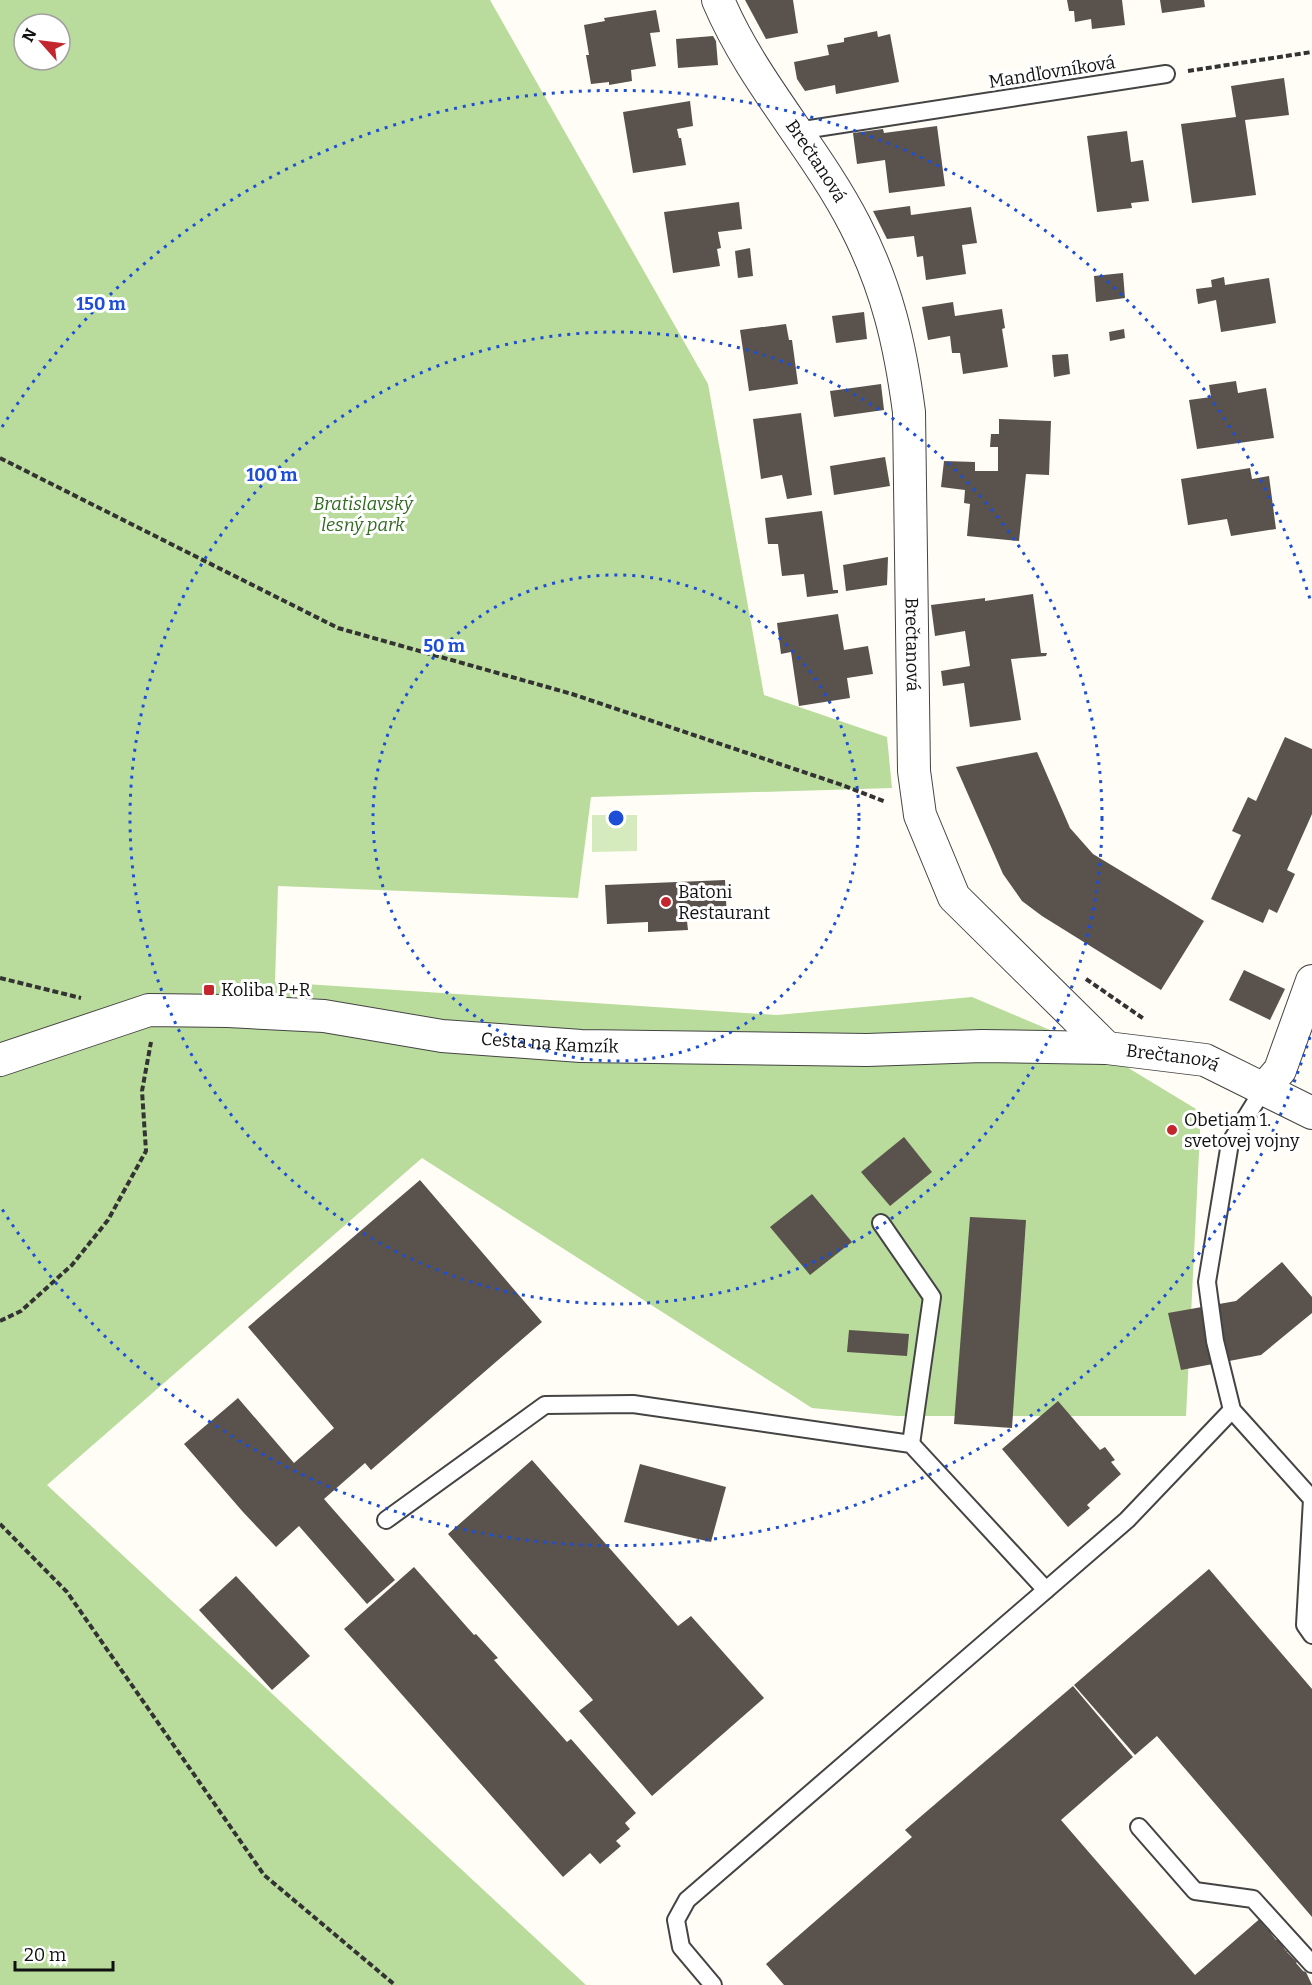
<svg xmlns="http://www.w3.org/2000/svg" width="1312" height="1985" font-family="Bitter,serif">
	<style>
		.green { fill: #d5ebbd }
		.forest { fill: #b9dc9c; fill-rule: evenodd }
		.building { fill: #5a524d }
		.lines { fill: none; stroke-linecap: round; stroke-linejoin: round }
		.service-casing { stroke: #444; stroke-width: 20 }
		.minor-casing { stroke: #444; stroke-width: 34 }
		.path { stroke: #333; stroke-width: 4; stroke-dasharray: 6 3; stroke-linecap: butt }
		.service { stroke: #fff; stroke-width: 16 }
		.minor { stroke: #fff; stroke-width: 32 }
		.ring { fill: none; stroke: #1d4ed8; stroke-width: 3; stroke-dasharray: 3 6 }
		.poi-dot { fill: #c4262e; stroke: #fff; stroke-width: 2 }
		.labels { text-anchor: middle; stroke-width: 6; stroke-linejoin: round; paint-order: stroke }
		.street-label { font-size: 18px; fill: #111; stroke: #fff }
		.park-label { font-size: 18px; font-style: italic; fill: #2f6b1f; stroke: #fff }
		.poi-label { font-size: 18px; fill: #111; stroke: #fff; text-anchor: start }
		.centre { fill: #1d4ed8; stroke: #fff; stroke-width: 3 }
		.ring-label { font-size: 18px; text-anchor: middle; font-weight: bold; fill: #1d4ed8; stroke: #fff; stroke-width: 6; stroke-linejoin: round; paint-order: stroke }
	</style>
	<rect width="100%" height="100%" fill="#fffdf5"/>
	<!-- green -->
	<path class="green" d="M592 815H637V851L592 852Z"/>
	<!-- forest -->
	<path class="forest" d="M0 0H490L708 384 764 695 887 737 892 788 591 797 578 898 278 886 275 982 777 1015 972 997 1102 1052 1201 1112 1186 1416H897L812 1408 422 1158 47 1485 586 1985H0ZM24 24H60V60H24Z"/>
	<!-- building -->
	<g class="building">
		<path d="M745 0H793L798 33 766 39Z"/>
		<path d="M1067 0H1122L1125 25 1092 29 1091 19 1075 22 1074 11H1069Z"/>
		<path d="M1160 0H1204L1205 7 1162 13Z"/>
		<path d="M656 10 660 32 650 33 656 66 631 70 632 81 609 85V82L591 84 586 55H589L584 25 605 21 604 18Z"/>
		<path d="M877 31 878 37 890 34 899 82 836 94 835 85 805 91 797 79 794 62 829 55 827 45 844 42V38Z"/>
		<path d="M713 36 716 41 718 65 678 68 676 39Z"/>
		<path d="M1284 78 1289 115 1245 120 1256 195 1192 203 1181 124 1236 117 1231 86Z"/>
		<path d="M690 101 693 126 677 129 679 138H681L686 165 633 173 623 112Z"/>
		<path d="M937 126 945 186 889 193 885 160 857 164 853 133 883 129 884 133Z"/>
		<path d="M1127 131 1131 162 1143 160 1149 201 1131 203 1132 208 1097 212 1087 136Z"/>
		<path d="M739 202 742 229 718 232 721 248 717 249 720 266 673 273 664 212Z"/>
		<path d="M910 206 911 215 971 207 977 243 962 245 966 274 926 280 923 256 917 257 914 236 887 239 873 211Z"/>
		<path d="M750 248 753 276 738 278 735 251Z"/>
		<path d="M1123 273 1125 298 1096 302 1094 276Z"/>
		<path d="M1224 277 1225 285 1269 278 1276 323 1221 332 1216 300 1198 304 1196 289 1212 287 1211 280Z"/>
		<path d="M953 302 955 316 1002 309 1005 328 1002 329 1008 367 963 374 960 353H952L950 336 928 340 922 307Z"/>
		<path d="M864 312 867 339 836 343 832 316Z"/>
		<path d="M786 324 789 340H792L798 384 749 391 740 330Z"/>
		<path d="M1124 329 1125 338 1110 341 1109 332Z"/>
		<path d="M1068 354 1070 374 1054 377 1052 355Z"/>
		<path d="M1236 381 1238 393 1266 388 1274 438 1197 449 1189 400 1211 397 1209 385Z"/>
		<path d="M881 384 884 410 834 417 830 391Z"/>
		<path d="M801 413 812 495 787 499 782 475 761 479 753 419Z"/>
		<path d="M999 419 1051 421 1049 475 1026 474 1019 541 967 536 970 504 964 503 965 490 941 487 944 461 975 462V471H998V447H990L991 434H999Z"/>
		<path d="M885 457 890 486 834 495 830 466Z"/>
		<path d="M1250 468 1252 479 1269 476 1276 529 1231 536 1227 519 1188 525 1181 479Z"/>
		<path d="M822 511 833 590H838V593L807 597 804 574 782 576 778 544H768L765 518Z"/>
		<path d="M888 557 887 585 846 591 843 565Z"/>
		<path d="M1033 594 1041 653H1047L1046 656 1011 659 1021 720 970 727 964 683 943 686 941 671 970 666 965 631 935 636 931 605 985 598V601Z"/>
		<path d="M838 614 844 650 868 646 873 674 847 678 850 698 799 706 791 652 781 654 777 623Z"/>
		<path d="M1285 737 1312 749V814L1287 870 1295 874 1277 913 1269 909 1263 923 1211 899 1241 835 1232 831 1248 797 1256 801Z"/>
		<path d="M1037 752 1070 828 1093 854 1204 921 1161 990 1042 916 1022 901 1003 874 956 767Z"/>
		<path d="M725 880 727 919 687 921 688 930 648 932V922L607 924 605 885Z"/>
		<path d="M1244 970 1285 989 1270 1020 1229 1000Z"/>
		<path d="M904 1137 932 1172 890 1206 861 1172Z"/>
		<path d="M420 1180 542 1322 371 1470 365 1463 324 1499 395 1580 367 1604 299 1526 276 1547 243 1512 184 1444 238 1398 294 1463 334 1428 248 1327Z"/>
		<path d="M812 1194 852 1242 810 1275 770 1227Z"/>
		<path d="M970 1217 1026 1220 1012 1428 954 1424Z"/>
		<path d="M1282 1262 1312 1297V1313L1261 1355 1181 1370 1168 1313 1236 1301Z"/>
		<path d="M849 1330 909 1334 907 1356 847 1352Z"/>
		<path d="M1058 1401 1100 1450 1105 1447 1115 1460 1111 1462 1121 1474 1087 1505 1090 1508 1068 1527 1002 1449Z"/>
		<path d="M532 1460 678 1626 691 1616 764 1698 652 1796 579 1711 593 1700 448 1534Z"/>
		<path d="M640 1464 726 1487 711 1542 624 1522Z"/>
		<path d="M414 1567 474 1635 476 1634 498 1658 494 1660 567 1742 571 1739 636 1813 625 1823 630 1829 616 1841 621 1846 600 1864 590 1853 563 1877 344 1629Z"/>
		<path d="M1209 1569 1312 1689V1917L1157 1736 1135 1755 1074 1685Z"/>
		<path d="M236 1576 310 1656 272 1690 199 1610Z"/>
		<path d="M1073 1686 1133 1757 1061 1820 1195 1975 1263 1916 1261 1922 1268 1930 1269 1929 1270 1932 1276 1940 1278 1939 1286 1951 1290 1949 1287 1952 1297 1962 1296 1963 1303 1971 1306 1972 1312 1985H784L766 1964 912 1837 905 1830Z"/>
	</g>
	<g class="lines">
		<defs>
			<g id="service">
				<path d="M797 131 1166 74"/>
				<path d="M1263 1090 1230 1143 1207 1282 1215 1341 1232 1410 1312 1499 1305 1625 1312 1635"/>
				<path d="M881 1223 932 1297 911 1444"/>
				<path d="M386 1520 545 1405 633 1404 911 1444 1046 1590"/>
				<path d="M1139 1827 1195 1891 1253 1899 1312 1964"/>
				<path d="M713 1985 681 1947 676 1920 687 1900 1127 1520 1232 1410"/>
			</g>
			<g id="minor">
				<path id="s1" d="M718 0C752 81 815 147 855 225 887 287 900 344 909 412L914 771 920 815 954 897 1107 1048"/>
				<path id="s2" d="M0 1060 149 1010 228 1011 324 1016 442 1036 581 1046 867 1050 982 1046 1107 1048 1205 1060 1312 1113"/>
				<path d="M1263 1090 1280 1070 1312 981"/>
			</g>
		</defs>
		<!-- service casing -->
		<use href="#service" class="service-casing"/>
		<!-- minor casing -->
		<use href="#minor" class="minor-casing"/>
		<!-- path -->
		<g class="path">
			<path d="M1188 71 1312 52"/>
			<path d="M0 458 338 628 572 694 842 785 886 802"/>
			<path d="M0 978 81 998"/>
			<path d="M1086 979 1144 1019"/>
			<path d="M0 1321 21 1311 72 1265 108 1220 146 1151 142 1091 151 1042"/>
			<path d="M0 1524 67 1592 264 1875 395 1985"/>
		</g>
		<!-- service -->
		<use href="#service" class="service"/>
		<!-- minor -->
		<use href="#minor" class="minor"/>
	</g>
	<!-- distance rings -->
	<g class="ring">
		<circle cx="616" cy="818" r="243"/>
		<circle cx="616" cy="818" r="486"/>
		<path d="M1310 1037A728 728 0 0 1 2 1209M2 427A728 728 0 0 1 1310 599"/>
	</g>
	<!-- markers -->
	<g class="poi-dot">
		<circle cx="666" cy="902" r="6"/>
		<rect x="203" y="984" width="12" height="12" rx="3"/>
		<circle cx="1172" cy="1130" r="6"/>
	</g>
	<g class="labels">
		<!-- street labels -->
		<g class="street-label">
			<text transform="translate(1052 72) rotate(-9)" y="6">Mandľovníková</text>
			<text dy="6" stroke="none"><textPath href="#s1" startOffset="189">Brečtanová</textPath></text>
			<text dy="6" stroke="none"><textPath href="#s1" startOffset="692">Brečtanová</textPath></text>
			<text dy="6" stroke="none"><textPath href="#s2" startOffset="560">Cesta na Kamzík</textPath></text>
			<text dy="6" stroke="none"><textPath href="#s2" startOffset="1184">Brečtanová</textPath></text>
		</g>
		<!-- park labels -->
		<g class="park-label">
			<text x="363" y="510">Bratislavský<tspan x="363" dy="21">lesný park</tspan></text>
		</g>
		<!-- poi labels -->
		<g class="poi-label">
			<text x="678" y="898">Batoni<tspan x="678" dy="21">Restaurant</tspan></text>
			<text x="221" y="996">Koliba P+R</text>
			<text x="1184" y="1126">Obetiam 1.<tspan x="1184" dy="21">svetovej vojny</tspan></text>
		</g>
	</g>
	<circle cx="616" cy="818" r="9" class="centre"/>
	<g class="ring-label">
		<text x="101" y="310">150 m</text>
		<text x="272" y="481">100 m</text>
		<text x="444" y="652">50 m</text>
	</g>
	<!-- north arrow -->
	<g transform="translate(42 42) rotate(298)"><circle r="28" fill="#ffffff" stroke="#a0a0a0" stroke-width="1.5"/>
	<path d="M0-4.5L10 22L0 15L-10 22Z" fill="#c4262e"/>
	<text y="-9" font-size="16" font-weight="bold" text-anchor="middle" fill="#111111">N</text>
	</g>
	<!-- scale -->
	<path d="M15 1961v9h98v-9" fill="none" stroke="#111111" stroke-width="3"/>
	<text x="24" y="1961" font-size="18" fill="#111111" stroke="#ffffff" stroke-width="4.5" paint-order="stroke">20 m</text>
</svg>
